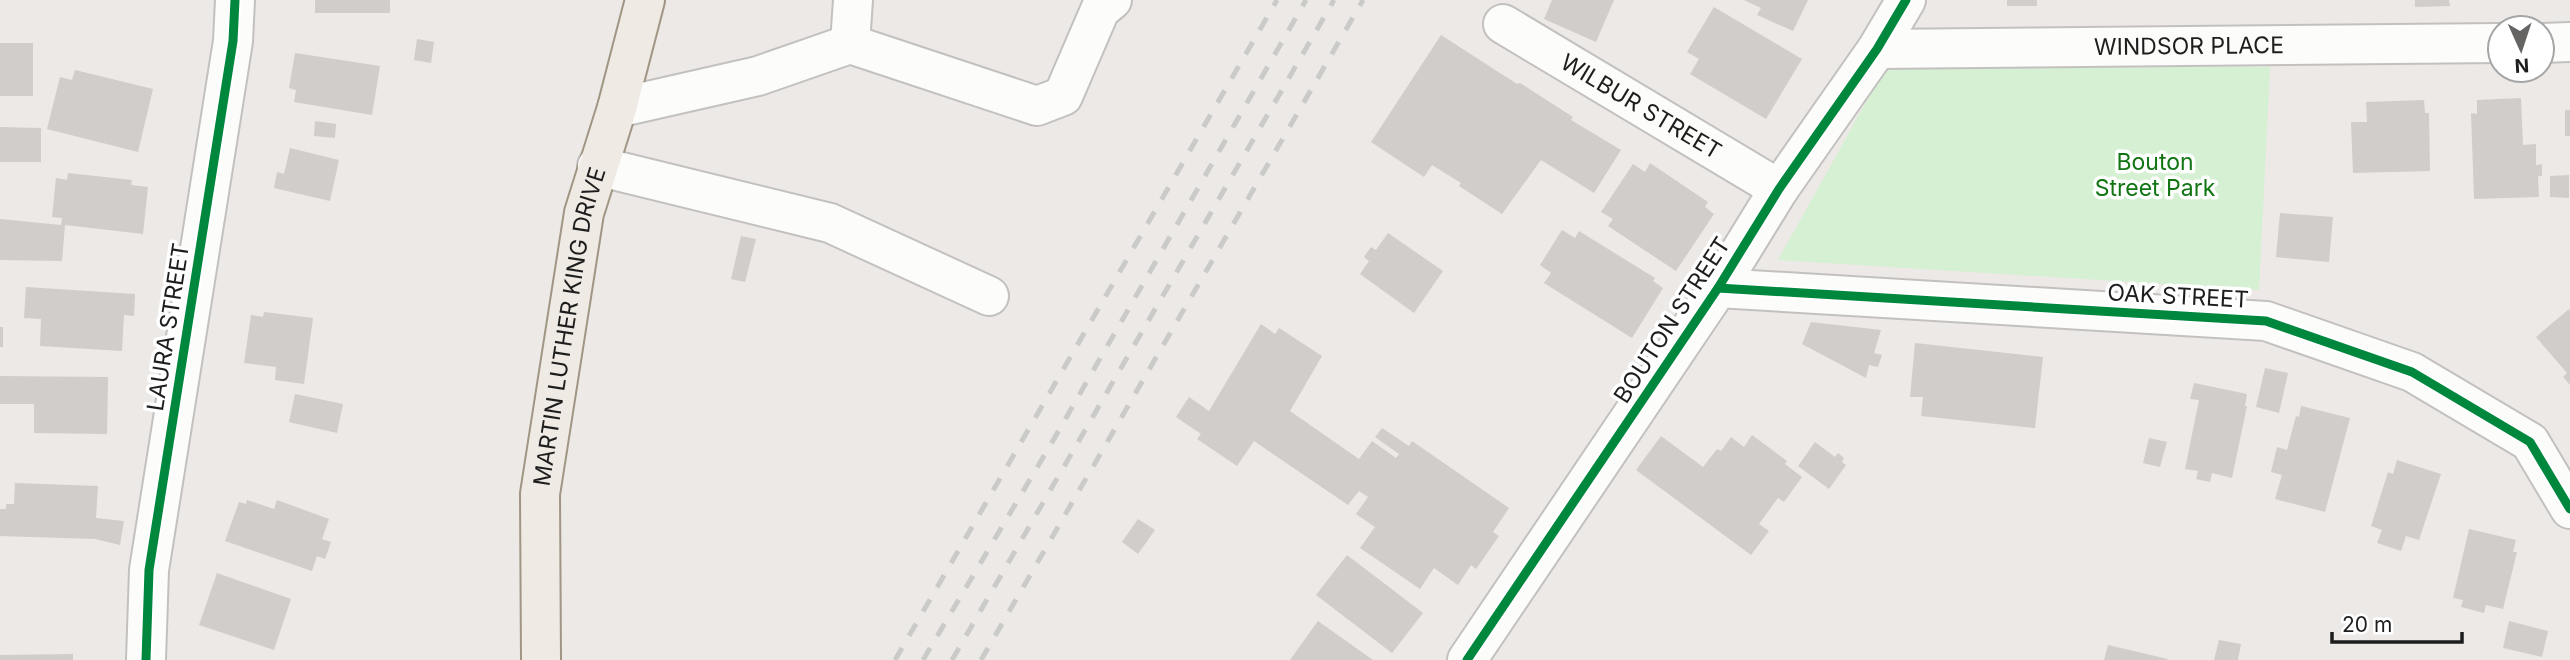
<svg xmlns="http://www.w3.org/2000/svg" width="2570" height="660" font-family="Inter,sans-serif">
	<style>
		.park { fill: #d5f0d3 }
		.building { fill: #d0cdcb }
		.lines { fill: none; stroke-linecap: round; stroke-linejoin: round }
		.minor-casing { stroke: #c3c1c0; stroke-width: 42 }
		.major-casing { stroke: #a19584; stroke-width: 42 }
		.minor { stroke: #fcfcfb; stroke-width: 38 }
		.major { stroke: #efeae4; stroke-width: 38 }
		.rail { stroke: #cacac9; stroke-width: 5; stroke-dasharray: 14 14; stroke-linecap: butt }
		.cycleway-casing { stroke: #fff; stroke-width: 13 }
		.cycleway { stroke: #00873e; stroke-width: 9 }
		.labels { text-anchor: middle; stroke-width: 7; stroke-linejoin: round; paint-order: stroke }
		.street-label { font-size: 23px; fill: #1d1d1d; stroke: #fff }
		.park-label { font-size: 23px; fill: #127513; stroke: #fff }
	</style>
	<rect width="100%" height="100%" fill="#ece9e6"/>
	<!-- park -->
	<path class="park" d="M2270 67 2259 290 1778 260 1885 68Z"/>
	<!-- building -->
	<g class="building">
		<rect x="315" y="0" width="75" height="13"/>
		<path d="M1552 0H1614L1596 42 1544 19Z"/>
		<path d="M1744 0H1808L1793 31 1757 15 1761 8Z"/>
		<rect x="2007" y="0" width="30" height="6"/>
		<path d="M2415 0H2449L2450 6 2415 7Z"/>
		<path d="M1714 7 1802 59 1766 119 1690 74 1699 59 1687 52Z"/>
		<path d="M1441 35 1517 84 1520 83 1573 117 1571 120 1621 150 1594 193 1541 160 1502 214 1459 186 1461 183 1432 165 1424 177 1371 142Z"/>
		<path d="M417 39 434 42 431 63 414 60Z"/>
		<rect x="0" y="43" width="33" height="53"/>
		<path d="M295 53 380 66 372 115 294 102 296 90 289 88Z"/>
		<path d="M75 70 153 89 138 152 47 129 60 77 72 80Z"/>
		<path d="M2521 98 2523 145 2536 144V165L2542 164V176H2538L2539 197 2474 199 2471 113 2477 114V100Z"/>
		<path d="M2424 100 2425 113H2429L2430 171 2353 173 2351 122H2367L2366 102Z"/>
		<rect x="2565" y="110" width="5" height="26"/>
		<path d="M315 121 336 124 335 138 314 136Z"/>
		<path d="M0 127 41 128V162H0Z"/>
		<path d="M290 148 339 160 330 201 274 188 277 172 284 174Z"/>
		<path d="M1650 163 1708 202 1705 207 1714 214 1676 271 1608 226 1613 219 1601 212 1633 164 1645 172Z"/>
		<path d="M68 173 132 180 131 185 148 187 143 234 65 225 62 261 0 260V219L61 225 62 218 52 217 56 178 67 180Z"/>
		<path d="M2569 175V198L2550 197V176Z"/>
		<path d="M2280 213 2333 217 2329 262 2276 257Z"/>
		<path d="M1562 230 1575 238 1579 231 1655 278 1653 281 1663 288 1632 338 1544 283 1551 273 1540 265Z"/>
		<path d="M1388 233 1443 271 1414 313 1360 274 1369 261 1364 257 1371 247 1376 250Z"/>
		<path d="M741 236 756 239 745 282 731 279Z"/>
		<path d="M26 287 135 294 134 316 124 315 122 351 40 346 41 319 24 318Z"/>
		<path d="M2569 309 2570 311V385L2563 377 2567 373 2536 337Z"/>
		<path d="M264 312 313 318 304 384 275 380 276 367 244 363 251 315 263 317Z"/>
		<path d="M1811 322 1881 330 1874 353 1882 355 1878 367 1869 365 1866 378 1802 344Z"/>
		<path d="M1261 324 1275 334 1279 328 1322 356 1290 411 1359 459 1372 441 1396 458 1399 454 1375 437 1382 428 1409 446 1412 441 1509 508 1493 532 1499 536 1476 569 1471 565 1458 585 1434 568 1420 589 1360 548 1375 527 1356 514 1368 497 1359 491 1348 505 1254 441 1237 466 1197 439 1201 434 1176 417 1189 397 1209 411Z"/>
		<rect x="0" y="327" width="3" height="20"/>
		<path d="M1915 343 2043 357 2035 428 1921 416 1923 397H1910Z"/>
		<path d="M2265 368 2288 373 2279 413 2256 407Z"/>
		<path d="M0 376 108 377 107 434 34 433V404H0Z"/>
		<path d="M2194 383 2247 394 2245 406H2247L2232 478 2212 473 2210 482 2196 479 2198 471 2185 469 2199 400 2190 399Z"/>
		<path d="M295 394 343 404 337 433 289 422Z"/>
		<path d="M2301 406 2350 418 2325 512 2275 499 2282 475 2271 472 2277 447 2287 450 2296 416 2299 417Z"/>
		<path d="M1752 435 1787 461 1785 464 1802 477 1784 502 1778 498 1759 524 1769 531 1751 555 1636 470 1661 436 1703 467 1717 449 1721 451 1731 437 1744 447Z"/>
		<path d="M2149 438 2167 442 2160 467 2143 463Z"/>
		<path d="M1815 442 1835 457 1838 453 1844 458 1842 462 1846 465 1829 489 1798 466Z"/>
		<path d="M2397 460 2441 474 2419 540 2406 536 2401 551 2377 543 2382 530 2371 526 2388 472 2393 474Z"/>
		<path d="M15 483 98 486 96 518 124 521 120 545 95 539 0 536V509H6V504H14Z"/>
		<path d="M247 500 274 509 277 500 329 519 322 539 331 542 325 559 317 556 312 571 225 541 239 502 246 504Z"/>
		<path d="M1138 519 1155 530 1138 554 1122 542Z"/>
		<path d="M2469 529 2516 540 2513 552H2517L2503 609 2486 605 2484 613 2461 607 2463 600 2453 598Z"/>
		<path d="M1347 555 1423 613 1392 653 1316 595Z"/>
		<path d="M217 573 291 599 274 650 199 625Z"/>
		<path d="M1318 621 1373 660H1290Z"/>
		<path d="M2509 621 2548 631 2542 657 2503 648Z"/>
		<path d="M2219 640 2241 644 2238 660H2214Z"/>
		<path d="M2108 645 2168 659 2167 660H2104Z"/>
		<path d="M73 654V660H0V655Z"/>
	</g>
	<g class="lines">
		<defs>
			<g id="minor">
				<path id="s1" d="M1503 24 1779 189"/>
				<path d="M2542 43 2570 42"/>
				<path d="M850 44 853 0"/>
				<path id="s2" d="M1877 49 2500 43"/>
				<path d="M617 108 758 76 850 44 1037 106 1063 96 1100 10 1112 0"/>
				<path d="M597 166 830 223 989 296"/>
				<path d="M1718 288 2266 321 2412 372 2530 442 2570 509"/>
				<path d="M146 660 149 570 233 41 235 0"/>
				<path d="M1467 660 1718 288 1779 189 1877 49 1906 0"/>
			</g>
			<g id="major">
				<path id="s3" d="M541 660 540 494 584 213 617 108 645 0"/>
			</g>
		</defs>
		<!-- minor casing -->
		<use href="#minor" class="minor-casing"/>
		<!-- major casing -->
		<use href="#major" class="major-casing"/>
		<!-- minor -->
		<use href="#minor" class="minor"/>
		<!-- major -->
		<use href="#major" class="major"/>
		<!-- rail -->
		<g class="rail">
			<path d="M895 660 1277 0"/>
			<path d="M923 660 1051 444 1306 0"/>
			<path d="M952 660 1334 0"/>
			<path d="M981 660 1363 0"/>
		</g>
		<defs>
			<g id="cycleway">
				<path d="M1718 288 2266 321 2412 372 2530 442 2570 509"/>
				<path d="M146 660 149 570 233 41 235 0"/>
				<path d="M1467 660 1718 288 1779 189 1877 49 1906 0"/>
			</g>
		</defs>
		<!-- cycleway casing -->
		<use href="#cycleway" class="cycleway-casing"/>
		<!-- cycleway -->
		<use href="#cycleway" class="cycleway"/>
	</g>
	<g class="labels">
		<!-- street labels -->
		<g class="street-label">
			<text dy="8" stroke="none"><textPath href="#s2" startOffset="312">WINDSOR PLACE</textPath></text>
			<text dy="8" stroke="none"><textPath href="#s1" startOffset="161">WILBUR STREET</textPath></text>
			<text transform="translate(2178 296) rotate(3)" y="8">OAK STREET</text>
			<text transform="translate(1672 320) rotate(-57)" y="8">BOUTON STREET</text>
			<text transform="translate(168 327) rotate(-81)" y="8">LAURA STREET</text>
			<text dy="8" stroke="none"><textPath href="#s3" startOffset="336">MARTIN LUTHER KING DRIVE</textPath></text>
		</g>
		<!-- park labels -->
		<g class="park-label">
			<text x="2155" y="170">Bouton<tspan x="2155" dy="26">Street Park</tspan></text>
		</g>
	</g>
	<!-- north arrow -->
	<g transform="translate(2521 49) rotate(177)"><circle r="33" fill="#ffffff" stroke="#a5a5a5" stroke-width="2"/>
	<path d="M0-5L12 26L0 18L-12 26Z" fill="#656463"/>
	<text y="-10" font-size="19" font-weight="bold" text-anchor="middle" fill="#1d1d1d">N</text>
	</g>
	<!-- scale -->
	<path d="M2332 632v10h130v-10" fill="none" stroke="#1d1d1d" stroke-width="3.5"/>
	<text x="2342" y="632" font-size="21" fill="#1d1d1d" stroke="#ffffff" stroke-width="5" paint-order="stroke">20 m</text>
</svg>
